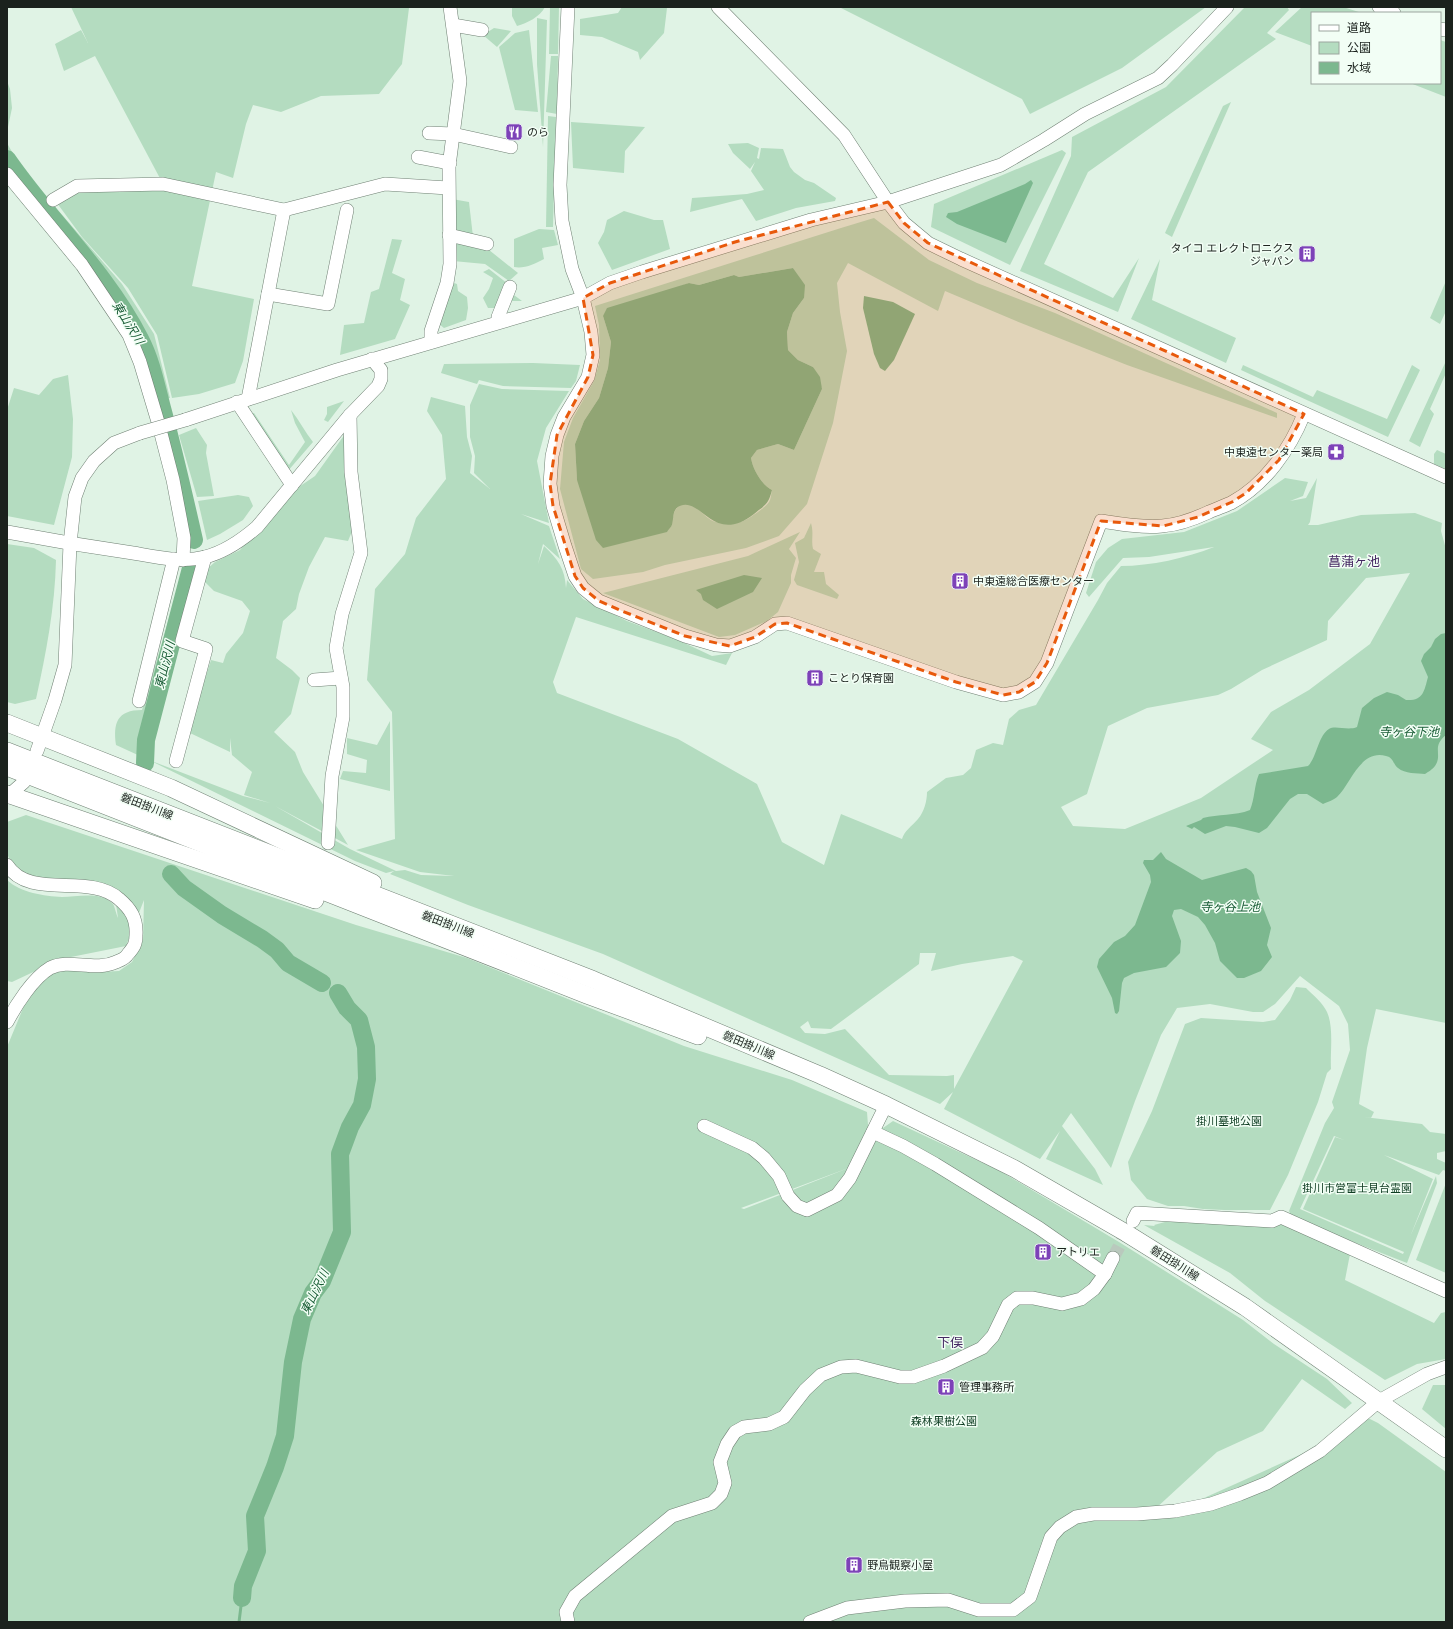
<svg xmlns="http://www.w3.org/2000/svg" width="1453" height="1629" font-family="'Varela Round','Noto Sans JP',sans-serif">
	<style>
		.green { fill: #b4dcc0; fill-rule: evenodd }
		.water { fill: #7cb88f }
		.lines { fill: none; stroke-linecap: round; stroke-linejoin: round }
		.stream { stroke: #7cb88f; stroke-width: 3 }
		.river { stroke: #7cb88f; stroke-width: 18 }
		.minor-tunnel { stroke: #b9c9bd; stroke-width: 13; stroke-dasharray: 13 6; stroke-linecap: butt }
		.minor-casing { stroke: #708174; stroke-width: 14 }
		.major-casing { stroke: #708174; stroke-width: 18 }
		.minor { stroke: #fff; stroke-width: 13 }
		.major { stroke: #fff; stroke-width: 17 }
		.minor-bridge-casing { stroke: #708174; stroke-width: 14; stroke-linecap: butt }
		.minor-bridge { stroke: #fff; stroke-width: 13 }
		.marked { fill: #e8590c; fill-opacity: 0.2; stroke: #e8590c; stroke-width: 3; stroke-dasharray: 8 5; stroke-linejoin: round }
		.labels { text-anchor: middle; stroke-width: 3; stroke-linejoin: round; paint-order: stroke }
		.poi-label { font-size: 11px; fill: #1b221d; stroke: #f2fef5; text-anchor: start }
		.street-label { font-size: 11px; fill: #1b221d; stroke: #f2fef5 }
		.park-label { font-size: 11px; fill: #0e3d22; stroke: #f2fef5 }
		.water-label { font-size: 12px; font-style: italic; fill: #175b34; stroke: #f2fef5 }
		.quarter-label { font-size: 13px; fill: #442862; stroke: #f2fef5 }
	</style>
	<rect width="100%" height="100%" fill="#e0f3e5"/>
	<!-- green -->
	<g class="green">
		<path d="M71 7H402L409 8 402 64 379 94 321 96 281 112 253 105 246 124 233 178 216 172 192 286 254 299 243 361 235 383 199 394 172 398 157 335 128 288 82 237 54 199 77 186 163 184 95 56 64 71 55 44 81 30 88 43Z"/>
		<path d="M512 7H545C540 17 527 23 517 26L512 16Z"/>
		<path d="M550 7H559L558 54H549Z"/>
		<path d="M622 7H664L667 8 664 33 640 60 638 52 602 37 580 35V19L618 13Z"/>
		<path d="M839 7H1206L1122 68 1030 114 1022 99Z"/>
		<path d="M1245 7H1287L1289 10 1267 33 1276 39 1088 172 1044 264 1113 298 1139 258 1118 312 1020 271 1071 156 1072 137 1166 87Z"/>
		<path d="M1302 7H1343L1362 13H1312V46L1275 32Z"/>
		<path d="M537 18 547 20 543 147 537 64Z"/>
		<path d="M494 28 511 31 497 47 483 35Z"/>
		<path d="M529 30 538 112 515 110 499 47 515 33Z"/>
		<path d="M1440 40 1446 42V97L1410 83H1440Z"/>
		<path d="M551 56H558L557 114 546 112Z"/>
		<path d="M7 81 10 89 12 108 8 127 7 143 16 159 32 180 122 284 154 334 170 398 154 399 146 367 37 207 7 167Z"/>
		<path d="M1231 102 1172 237 1165 233 1223 106Z"/>
		<path d="M548 116 556 117 553 227H546Z"/>
		<path d="M571 122 645 127 625 151 624 173 573 168Z"/>
		<path d="M748 143 759 148 757 158 759 159 761 148 783 149 790 167 794 172 805 180 814 183 836 198 835 201 796 208 756 221 742 199 690 212 692 198 747 194 764 190 751 171 755 162 750 169 733 153 728 144Z"/>
		<path d="M1062 150 1066 153 1010 265 931 227 934 204Z"/>
		<path d="M452 199 469 202 473 237 453 232Z"/>
		<path d="M624 211 654 220H663L670 249 612 270 598 243 604 232 607 220Z"/>
		<path d="M874 218 929 260 977 283 1055 313 1277 413V418L1127 365 1021 323 945 291 938 311 848 263 837 283 840 312 847 351 833 423 807 504 779 536 746 548 665 565 643 572 593 579 581 569 560 489 564 442 573 418 594 381 600 360 599 325 595 306 841 228ZM793 268 804 285V298L793 313 787 332 788 350 798 360 813 367 822 389 794 450 778 444 757 450 751 458C753 470 762 485 772 490 771 494 771 499 769 502 765 508 747 520 741 522 737 523 716 523 713 521 703 517 695 500 682 505 673 508 673 517 672 526L577 480 575 444 584 421 599 398 608 368 611 342 603 316 689 283 699 285 734 275 739 277Z"/>
		<path d="M539 229 554 230 558 245 542 248 544 259C535 264 524 269 514 267V239Z"/>
		<path d="M392 239 402 240 392 273 405 279 400 300 410 305 395 339 340 355 344 325 364 323 371 292 379 289Z"/>
		<path d="M455 240 484 246 518 273 509 281 485 264 453 261Z"/>
		<path d="M1160 259 1152 300 1236 338 1226 363 1131 319Z"/>
		<path d="M489 269 512 287 514 295 522 301H506L496 308H488L483 298 489 289 493 278 483 272Z"/>
		<path d="M1446 281V311L1440 324 1430 318Z"/>
		<path d="M454 283 457 284 458 291 467 297 468 308 466 320 444 328 439 324 450 287Z"/>
		<path d="M1446 361V373L1430 409 1434 414 1420 447 1409 441Z"/>
		<path d="M533 363 580 365 576 381 571 388 503 386 479 380 477 384 441 373 444 364Z"/>
		<path d="M1243 365 1313 397 1317 390 1387 419 1412 365 1420 370 1388 437 1241 370Z"/>
		<path d="M68 375 73 419 72 457 54 525 7 516V410L14 388 39 395 53 379Z"/>
		<path d="M479 384 502 389 569 391 546 428 537 461 549 523 521 514 549 526 560 559 543 544 538 564 544 546C558 559 565 569 566 588L567 580 583 599 627 621 678 640 712 656 732 653 726 665 576 617 553 682 557 693 678 739 757 784 782 842 824 865 841 814 902 839C904 831 912 826 918 819 924 812 927 801 927 792L946 778 963 775 971 768 976 750 993 743 1003 745 1009 719 1019 710 1036 705 1098 600 1107 583 1121 566C1150 566 1187 558 1214 547L1149 557 1123 558 1089 597 1086 593 1096 562 1108 548 1122 539 1184 532 1237 511 1285 478 1308 482 1303 496 1290 501 1306 498 1317 478 1310 522 1308 525H1318L1361 515 1415 513 1442 523 1441 531 1446 549V1023L1376 1009 1367 1048 1359 1104 1374 1112 1371 1118 1364 1117 1422 1124 1430 1132 1446 1134V1151L1437 1153V1159L1446 1163V1171L1443 1170 1439 1175 1384 1155 1433 1179 1410 1237 1436 1176 1437 1183 1407 1263 1292 1218 1289 1211 1325 1123 1334 1108 1332 1102 1350 1050 1348 1024 1339 1006 1300 976 1275 1004 1263 1012H1253L1210 1004 1177 1008 1161 1035 1135 1101 1111 1168 1071 1113 1062 1126 1095 1169 1103 1185 1046 1159 1060 1131 1040 1159 944 1109 953 1092 940 1104 603 954 468 905 390 874 394 871 386 873 355 861 149 760 243 796 270 803 244 795 252 772 232 755 230 738V752L190 733 202 688 211 660 223 663 226 654 243 633 250 611 242 601 214 591 203 580 207 569 215 562 240 550 287 495 315 476 345 434 355 524 348 541 325 537 309 567 299 594 296 609 283 621 276 658 292 670 300 678 291 714 274 732 295 752 303 772 348 845 275 806 350 849 396 871 405 870 421 875 454 876 420 872 356 850 395 839 392 712 367 680 375 589 405 554 416 518 446 479 442 435 427 411 431 397 465 406 467 437 472 456 470 473 490 489 474 473 475 456 470 437V405ZM1410 573 1370 644 1309 690 1271 712 1251 739 1273 750 1201 798 1125 829 1073 826 1061 807 1087 794 1108 726 1147 708 1218 695 1231 689 1262 670 1327 640 1328 621 1366 578ZM920 953H936L931 971 962 964 1013 956 1023 961 954 1089V1075L947 1076 889 1075 845 1029 825 1034 805 1033 800 1027 808 1021 811 1028 831 1029 919 964ZM1334 1136 1344 1140 1335 1137 1303 1209 1404 1252 1403 1254 1300 1209Z"/>
		<path d="M344 401 328 422 324 420 327 414V407Z"/>
		<path d="M291 410C299 420 305 432 313 442L287 472 247 414 254 413 289 465 305 442 295 423Z"/>
		<path d="M196 428 207 445 206 453 214 496 197 497 179 435Z"/>
		<path d="M1437 450 1446 454V469L1434 464V454Z"/>
		<path d="M238 495 249 497 253 506 243 520 220 534 207 540 198 501Z"/>
		<path d="M811 523C814 534 811 539 813 549L821 554 814 572H824L826 584 839 595 837 599 797 585 794 580 799 562 795 543 804 538Z"/>
		<path d="M800 532 789 549 796 558 791 575V583L778 612 767 621 735 635 719 637 603 593 748 556Z"/>
		<path d="M7 544 34 548 56 560C55 607 46 653 36 699L15 704 7 702Z"/>
		<path d="M199 567 161 695 148 750 140 756 116 745C113 723 117 710 142 710L184 568Z"/>
		<path d="M390 721V791L340 779 343 771 366 773 367 760 347 754V738L377 745Z"/>
		<path d="M26 815 356 925 467 958 684 1046 792 1080 867 1112 868 1125 874 1129 876 1126 883 1128 893 1121 1000 1171 1119 1242 1243 1320 1274 1344 1327 1379 1352 1403 1345 1409 1302 1379 1263 1431 1217 1452 1154 1510 1175 1511 1342 1436 1366 1417 1378 1423 1446 1472V1622H7V1047L24 1006 48 973 68 967 99 972 119 971 132 962 143 940 144 900 126 946 61 959 12 982 7 981V880C21 893 44 896 62 897 77 897 101 891 113 904 115 907 116 914 118 918L114 890 59 882 17 873 7 854V822ZM851 1167 744 1209 741 1208Z"/>
		<path d="M1296 987 1306 988C1313 995 1323 1003 1327 1012 1334 1027 1330 1053 1331 1069L1327 1073 1318 1102 1288 1175 1270 1210H1224L1203 1209 1184 1206H1168L1147 1199 1131 1180 1128 1162 1152 1111 1185 1024 1201 1018 1263 1022 1275 1020 1290 1000Z"/>
		<path d="M1446 1183V1273L1416 1260Z"/>
		<path d="M1176 1219 1280 1221 1350 1254 1345 1280 1434 1323 1441 1313 1446 1312V1359L1417 1364 1385 1380 1265 1301 1230 1273 1144 1225 1155 1226 1154 1225Z"/>
		<path d="M1433 1385H1446V1429L1422 1409Z"/>
	</g>
	<!-- water -->
	<g class="water">
		<path d="M1031 180 1033 183 1006 243 957 224 946 217 948 213 957 212 1025 184Z"/>
		<path d="M793 268 805 285 804 298 793 313 787 332 788 350 798 360 813 367 820 377 822 389 794 450 778 444 757 450 751 458C753 470 762 485 772 490 768 505 766 504 754 514 713 546 701 496 680 506 672 509 674 518 672 525 671 527 668 530 667 532L603 548 596 540 577 480 575 444 584 421 599 398 608 368 611 342 603 316 607 308 689 283 699 285 734 275 739 277Z"/>
		<path d="M864 296 893 302 915 314 894 360 885 371 880 368 874 354 863 308Z"/>
		<path d="M744 575 762 578 753 592 717 609 703 600 701 594 696 590Z"/>
		<path d="M1446 633V735C1431 747 1443 754 1435 766 1433 769 1428 772 1425 774 1417 773 1405 774 1398 768 1393 764 1393 757 1386 756 1360 749 1351 784 1337 797 1334 800 1327 802 1323 804L1307 794H1298L1290 799 1267 828 1259 833 1235 827 1226 826 1205 834 1194 827 1192 829 1186 826 1201 820 1203 818C1218 814 1235 816 1250 810 1255 798 1254 786 1259 774L1308 766C1317 757 1318 736 1329 729 1335 725 1348 731 1357 727L1362 708 1374 698 1387 692 1398 695 1406 700C1423 701 1424 692 1428 677L1421 661 1424 654 1431 647 1435 639 1441 634Z"/>
		<path d="M1161 852 1166 859 1202 880 1246 868 1251 871 1254 875 1257 892 1271 928 1267 945 1272 957 1261 971 1244 978H1237L1220 961 1215 943 1205 925 1198 917 1181 909 1174 910 1172 916 1181 941 1180 953 1166 967 1134 973 1124 978 1122 983 1119 1011 1117 1014 1115 1013 1112 998 1097 967 1099 959 1114 942 1125 936 1135 925 1151 882 1150 875 1143 863 1144 860H1153Z"/>
	</g>
	<g class="lines">
		<!-- stream -->
		<path class="stream" d="M239 1622 242 1598"/>
		<!-- river -->
		<g class="river">
			<path d="M7 159C49 220 106 272 140 339 151 360 156 385 162 408 174 452 184 496 194 540"/>
			<path d="M145 763 146 740 191 568"/>
			<path d="M171 874 184 888 222 915 262 939 277 950 288 963 322 983"/>
			<path d="M242 1598 243 1586 257 1551 255 1516 275 1467 285 1436 293 1362 302 1319 313 1293 322 1281 342 1232 340 1154 350 1127 362 1105 367 1079 366 1047 359 1020 347 1008 338 993"/>
		</g>
		<!-- minor-tunnel -->
		<path class="minor-tunnel" d="M1113 1258 1130 1226"/>
		<defs>
			<g id="minor">
				<path d="M568 7 560 185 562 221 572 269 583 298 591 332 593 355 588 377 564 417 557 435 552 456 550 484 553 506 565 546 575 576 583 588 599 601 685 636 716 645 730 646 755 637 775 624 787 623 956 682 1003 695 1019 692 1035 682 1047 663 1101 521C1120 524 1142 528 1162 526 1177 525 1194 519 1209 512 1216 509 1224 506 1231 503 1265 485 1290 449 1304 414"/>
				<path d="M718 7 844 135 888 202 904 223 928 243 961 259 1446 477"/>
				<path d="M1379 7 1394 13"/>
				<path d="M453 25 482 30"/>
				<path d="M1440 29 1446 30"/>
				<path d="M429 133 453 134 511 147"/>
				<path d="M418 157 450 163"/>
				<path d="M7 174 82 265 129 335 140 362 158 422 173 480 184 538 183 560"/>
				<path d="M53 200 77 186 163 184 284 210 385 184 448 188"/>
				<path d="M449 235 487 244"/>
				<path d="M268 294 328 304 347 210"/>
				<path d="M499 322 498 317 510 287"/>
				<path d="M431 342V331L447 283 450 264 449 166 460 81 450 7"/>
				<path d="M248 399 284 210"/>
				<path d="M237 402 292 485"/>
				<path d="M185 420 337 370 583 298 610 283 642 272 811 220 888 202 1001 165 1044 140 1085 114 1158 78 1172 65 1227 7"/>
				<path d="M7 532C49 540 91 547 133 553 156 557 182 563 205 557 225 552 242 540 257 527L350 415 378 386 381 379V370L372 359"/>
				<path d="M314 680 341 678"/>
				<path d="M139 701 174 559"/>
				<path d="M37 751 55 700 65 665 70 544 75 497 82 478 94 461 114 443 140 433"/>
				<path d="M176 761 206 649 182 641 205 557"/>
				<path d="M7 797 24 782"/>
				<path d="M328 843 332 776 343 717V687L336 648 342 614 361 553 351 472 350 415"/>
				<path d="M7 865C30 901 89 872 119 899 131 909 137 919 136 935 136 944 134 947 128 954 125 959 121 960 116 962 95 972 69 958 50 968 33 978 16 1005 7 1022"/>
				<path d="M704 1126 752 1148 764 1158 779 1176 788 1196 797 1206 807 1210 837 1195 850 1178 886 1105"/>
				<path d="M873 1132 903 1146 935 1164 1039 1228 1105 1274"/>
				<path d="M1133 1221 1137 1213 1272 1221 1281 1217 1446 1291"/>
				<path d="M568 1622 566 1612 575 1596 672 1516 712 1503 721 1494 725 1483 720 1462 727 1444 735 1432 744 1427 769 1424 784 1417 805 1390 821 1375 841 1367 856 1366 900 1377H913L944 1366 982 1348 993 1336 1008 1305 1017 1298H1033L1062 1304 1081 1299 1094 1289 1105 1274 1113 1258"/>
				<path d="M810 1622 847 1608 905 1601 948 1600 979 1610H1013L1030 1597 1051 1537 1060 1527 1076 1517 1093 1514H1137L1175 1511 1211 1504 1240 1494 1267 1483 1320 1451 1379 1401 1427 1374 1446 1367"/>
			</g>
			<g id="major">
				<path d="M7 723 171 788 373 883"/>
				<path d="M7 751 594 980 820 1075 886 1105 1015 1169 1126 1233 1245 1307 1446 1449"/>
				<path d="M7 767 587 995 698 1036"/>
				<path d="M7 794 315 900"/>
			</g>
		</defs>
		<!-- minor casing -->
		<use href="#minor" class="minor-casing"/>
		<!-- major casing -->
		<use href="#major" class="major-casing"/>
		<!-- minor -->
		<use href="#minor" class="minor"/>
		<!-- major -->
		<use href="#major" class="major"/>
		<defs>
			<path id="minor-bridge" d="M140 433 185 420"/>
		</defs>
		<!-- minor-bridge casing -->
		<use href="#minor-bridge" class="minor-bridge-casing"/>
		<!-- minor-bridge -->
		<use href="#minor-bridge" class="minor-bridge"/>
	</g>
	<!-- marked area -->
	<path class="marked" d="M888 202 904 223 928 243 1304 414 1279 460 1246 493 1232 502 1198 517 1163 526 1101 521 1047 663 1035 682 1019 692 1003 695 956 682 787 623 775 624 755 637 730 646 685 636 622 611 599 601 583 588 575 576 553 506 550 484 557 435 588 377 593 355 583 298 610 283 735 242Z"/>
	<!-- icons -->
	<defs>
		<symbol id="restaurant-square" viewBox="-11 -11 22 22"><rect x="-9" y="-9" width="18" height="18" rx="4" fill="#7d42b8" stroke="#f2fef5"/><path d="M-5-6h1v4h1v-4h1v4h1v-4h1v5L-1.5 .5V6h-2V.5L-5-1ZM5-6V6H3V1.5H1.5Q1.5-4 5-6Z" fill="#fff"/></symbol>
		<symbol id="building-square" viewBox="-11 -11 22 22"><rect x="-9" y="-9" width="18" height="18" rx="4" fill="#7d42b8" stroke="#f2fef5"/><path d="M-4-6H4V6H1V3H-1V6H-4ZM-2.5-4.3h1.7v1.8h-1.7ZM.8-4.3h1.7v1.8H.8ZM-2.5-1h1.7V.8h-1.7ZM.8-1h1.7V.8H.8Z" fill="#fff"/></symbol>
		<symbol id="pharmacy-square" viewBox="-11 -11 22 22"><rect x="-9" y="-9" width="18" height="18" rx="4" fill="#7d42b8" stroke="#f2fef5"/><path d="M-2-6h4v4h4v4h-4v4h-4v-4h-4v-4h4Z" fill="#fff"/></symbol>
	</defs>
	<g fill-rule="evenodd">
		<use href="#restaurant-square" x="504" y="122" width="20" height="20"/>
		<use href="#building-square" x="1297" y="244" width="20" height="20"/>
		<use href="#pharmacy-square" x="1326" y="442" width="20" height="20"/>
		<use href="#building-square" x="950" y="571" width="20" height="20"/>
		<use href="#building-square" x="805" y="668" width="20" height="20"/>
		<use href="#building-square" x="1033" y="1242" width="20" height="20"/>
		<use href="#building-square" x="936" y="1377" width="20" height="20"/>
		<use href="#building-square" x="844" y="1555" width="20" height="20"/>
	</g>
	<g class="labels">
		<!-- poi labels -->
		<g class="poi-label">
			<text x="527" y="136">のら</text>
			<text x="1294" y="252" text-anchor="end">タイコ エレクトロニクス<tspan x="1294" dy="13">ジャパン</tspan></text>
			<text x="1323" y="456" text-anchor="end">中東遠センター薬局</text>
			<text x="973" y="585">中東遠総合医療センター</text>
			<text x="828" y="682">ことり保育園</text>
			<text x="1056" y="1256">アトリエ</text>
			<text x="959" y="1391">管理事務所</text>
			<text x="867" y="1569">野鳥観察小屋</text>
		</g>
		<!-- street labels -->
		<g class="street-label">
			<text transform="translate(147 806) rotate(21)" y="4">磐田掛川線</text>
			<text transform="translate(448 924) rotate(21)" y="4">磐田掛川線</text>
			<text transform="translate(749 1045) rotate(23)" y="4">磐田掛川線</text>
			<text transform="translate(1175 1263) rotate(32)" y="4">磐田掛川線</text>
		</g>
		<!-- park labels -->
		<g class="park-label">
			<text x="1229" y="1125">掛川墓地公園</text>
			<text x="1357" y="1192">掛川市営富士見台霊園</text>
			<text x="944" y="1425">森林果樹公園</text>
		</g>
		<!-- water labels -->
		<g class="water-label">
			<text transform="translate(128 323) rotate(58)" y="4">東山沢川</text>
			<text transform="translate(165 665) rotate(-76)" y="4">東山沢川</text>
			<text x="1409" y="736">寺ヶ谷下池</text>
			<text x="1230" y="911">寺ヶ谷上池</text>
			<text transform="translate(315 1292) rotate(-64)" y="4">東山沢川</text>
		</g>
		<!-- quarter labels -->
		<g class="quarter-label">
			<text x="1354" y="566">菖蒲ヶ池</text>
			<text x="950" y="1347">下俣</text>
		</g>
	</g>
	<!-- border -->
	<rect width="1453" height="1629" fill="none" stroke="#1b221d" stroke-width="16"/>
	<!-- legend -->
	<rect x="1311" y="12" width="130" height="72" fill="#f2fef5" stroke="#9ca69f"/>
	<rect x="1319" y="25" width="20" height="6" fill="#ffffff" stroke="#9ca69f"/>
	<text x="1347" y="32" font-size="12" fill="#1b221d">道路</text>
	<rect x="1319" y="42" width="20" height="12" fill="#b4dcc0" stroke="#9ca69f"/>
	<text x="1347" y="52" font-size="12" fill="#1b221d">公園</text>
	<rect x="1319" y="62" width="20" height="12" fill="#7cb88f" stroke="#9ca69f"/>
	<text x="1347" y="72" font-size="12" fill="#1b221d">水域</text>
</svg>
